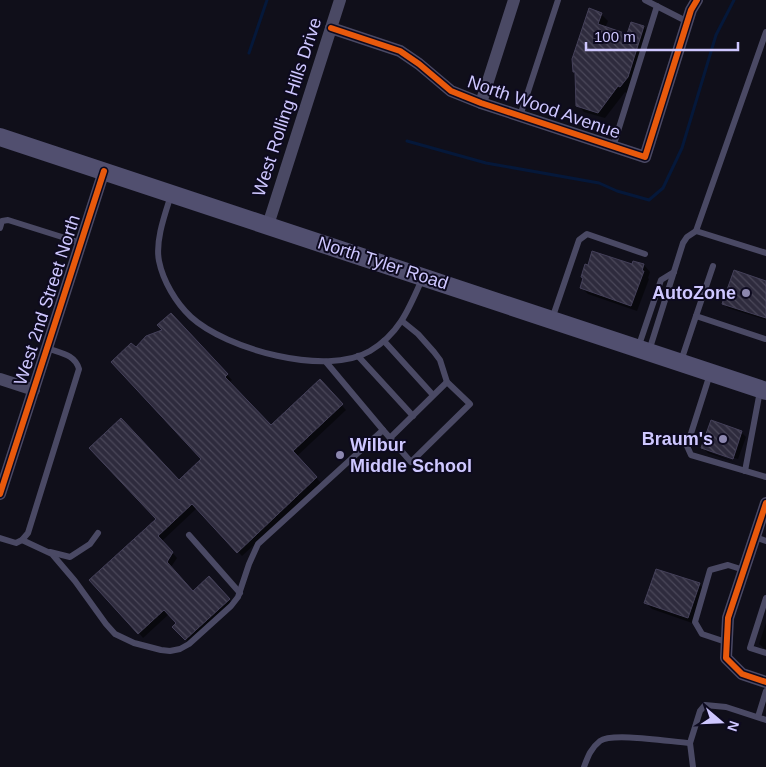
<svg xmlns="http://www.w3.org/2000/svg" width="766" height="767" font-family="Helvetica,sans-serif">
	<style>
		.shadow { fill: #0007 }
		.lines { fill: none; stroke-linecap: round; stroke-linejoin: round }
		.stream { stroke: #05183a; stroke-width: 3 }
		.building { fill: url(#building-back-hatch); stroke: #444059 }
		.service { stroke: #4a4964; stroke-width: 6 }
		.minor { stroke: #4a4964; stroke-width: 12 }
		.secondary { stroke: #514f6f; stroke-width: 18 }
		.cycleway-casing { stroke: #0d0a1f; stroke-width: 9 }
		.cycleway { stroke: #e8590c; stroke-width: 6 }
		.poi-dot { fill: #8c87af; stroke: #0d0a1f; stroke-width: 2 }
		.labels { text-anchor: middle; stroke-width: 4; stroke-linejoin: round; paint-order: stroke }
		.street-label { font-size: 18px; fill: #cec7ff; stroke: #0d0a1f }
		.poi-label { font-size: 18px; font-weight: bold; fill: #cec7ff; stroke: #0d0a1f; text-anchor: end }
	</style>
	<defs>
		<pattern id="building-back-hatch" width="6" height="6" patternUnits="userSpaceOnUse" patternTransform="scale(1.25)"><rect width="6" height="6" fill="#2e2b3d"/><path d="M-1 5l2 2M0 0l6 6M5-1l2 2" fill="none" stroke="#4b485a"/></pattern>
	</defs>
	<rect width="100%" height="100%" fill="#100f1a"/>
	<!-- shadow -->
	<g class="shadow">
		<path d="M601 14 608 21 605 28 628 35 632 24 644 27 650 34 627 93 625 92 605 118 584 112 578 105 577 74 574 72Z"/>
		<path d="M634 262 644 265 650 272 648 278 649 279 637 311 588 294 581 287 632 266Z"/>
		<path d="M766 282V320L728 308 724 304Z"/>
		<path d="M171 315 232 380 229 382 271 427 319 381 346 410 296 457 321 483 242 556 197 508 162 541 177 558 171 567 193 592 209 578 234 605 191 644 174 627 178 624 169 614 143 638 139 633 158 519 179 481 203 459 136 349 164 330Z"/>
		<path d="M741 432 746 437 738 459 707 449V451L737 463 708 453 703 448Z"/>
		<path d="M699 584 706 591 695 624 652 609 646 603Z"/>
		<path d="M766 623V650L759 644Z"/>
	</g>
	<g class="lines">
		<!-- stream -->
		<g class="stream">
			<path d="M249 53 267 0"/>
			<path d="M407 141 486 163 599 183 617 191 649 200 663 188 682 148 716 35 734 0"/>
		</g>
	</g>
	<!-- building -->
	<g class="building">
		<path d="M589 8 602 13 598 24 627 34 631 22 644 26 628 77 620 87 618 86 598 113 576 106 575 72H573L572 59Z"/>
		<path d="M592 251 632 264 633 261 644 264 642 271H644L631 306 580 288 583 278 581 277 585 264 588 265Z"/>
		<path d="M734 270 766 281V318L722 304Z"/>
		<path d="M171 313 228 374 225 377 271 425 320 379 343 404 293 451 317 477 237 553 192 504 158 536 173 552 167 562 193 591 209 576 230 599 185 640 172 627 176 623 164 610 138 634 89 580 156 519 89 448 121 418 179 480 201 459 111 362 131 343 136 347 146 336 162 330 157 325Z"/>
		<path d="M711 420 742 431 733 459 701 448Z"/>
		<path d="M656 569 700 583 688 618 644 603Z"/>
	</g>
	<g class="lines">
		<!-- service -->
		<g class="service">
			<path d="M645 0 688 22"/>
			<path d="M766 32 696 231 766 253"/>
			<path d="M520 116 558 0"/>
			<path d="M613 147 657 6"/>
			<path d="M171 195C165 214 155 241 159 261 163 281 176 303 191 317 226 349 326 377 370 351 399 334 409 309 422 279"/>
			<path d="M0 228 2 221 8 220 81 243"/>
			<path d="M696 316 713 266"/>
			<path d="M552 319 579 240 587 234 645 254"/>
			<path d="M384 341 433 395"/>
			<path d="M638 348 661 280 674 272"/>
			<path d="M649 351 683 243 687 237 696 231"/>
			<path d="M358 356 413 416"/>
			<path d="M681 361 696 316 765 339"/>
			<path d="M710 374 687 446 691 455 766 477"/>
			<path d="M383 430 411 462 470 404 447 382 440 360 434 352 418 334 402 321"/>
			<path d="M390 438 447 382"/>
			<path d="M745 471 760 391"/>
			<path d="M189 535 240 593"/>
			<path d="M755 537 766 541"/>
			<path d="M0 538 16 543 22 540 28 533 79 369C75 354 60 353 47 348"/>
			<path d="M22 540 52 554 75 581 106 624 115 634 134 643 161 650 170 651 180 649 189 644 231 606 238 597 249 564 258 544 383 430 326 362"/>
			<path d="M50 552 70 557 90 544 98 533"/>
			<path d="M766 598 750 648 766 653"/>
			<path d="M726 642 702 634 695 622 710 570 728 565 744 570"/>
			<path d="M758 717 766 691"/>
			<path d="M584 767C588 756 591 748 600 741 612 732 672 742 690 743"/>
			<path d="M693 767 690 743 700 711 705 705 726 707 766 720"/>
		</g>
		<!-- minor -->
		<g class="minor">
			<path d="M331 28 400 51 419 64 451 91 481 103 645 157 691 10 697 0"/>
			<path d="M481 103 514 0"/>
			<path d="M268 225 340 0"/>
			<path d="M0 379 34 390"/>
			<path d="M0 494 104 171"/>
			<path d="M766 503 728 618 726 658 742 674 766 682"/>
		</g>
		<!-- secondary -->
		<path class="secondary" d="M0 137 766 391"/>
		<defs>
			<g id="cycleway">
				<path d="M331 28 400 51 419 64 451 91 481 103 645 157 691 10 697 0"/>
				<path d="M0 494 104 171"/>
				<path d="M766 503 728 618 726 658 742 674 766 682"/>
			</g>
		</defs>
		<!-- cycleway casing -->
		<use href="#cycleway" class="cycleway-casing"/>
		<!-- cycleway -->
		<use href="#cycleway" class="cycleway"/>
	</g>
	<!-- markers -->
	<g class="poi-dot">
		<circle cx="746" cy="293" r="5"/>
		<circle cx="723" cy="439" r="5"/>
		<circle cx="340" cy="455" r="5"/>
	</g>
	<g class="labels">
		<!-- street labels -->
		<g class="street-label">
			<text transform="translate(287 107) rotate(-72)" y="6">West Rolling Hills Drive</text>
			<text transform="translate(544 107) rotate(19)" y="6">North Wood Avenue</text>
			<text transform="translate(383 263) rotate(18)" y="6">North Tyler Road</text>
			<text transform="translate(47 300) rotate(-72)" y="6">West 2nd Street North</text>
		</g>
		<!-- poi labels -->
		<g class="poi-label">
			<text x="736" y="299">AutoZone</text>
			<text x="713" y="445">Braum's</text>
			<text x="350" y="451" text-anchor="start">Wilbur<tspan x="350" dy="21">Middle School</tspan></text>
		</g>
	</g>
	<!-- north arrow -->
	<g transform="translate(721 722) rotate(109)" stroke="#0d0a1f" stroke-width="4" paint-order="stroke">
	<path d="M0-4L9 19L0 12L-9 19Z" fill="#cec7ff"/>
	<text y="-8" font-size="14" font-weight="bold" text-anchor="middle" fill="#cec7ff">N</text>
	</g>
	<!-- scale -->
	<path d="M586 42v8h152v-8" fill="none" stroke="#cec7ff" stroke-width="2.5"/>
	<text x="594" y="42" font-size="15" fill="#cec7ff" stroke="#0d0a1f" stroke-width="4" paint-order="stroke">100 m</text>
</svg>
